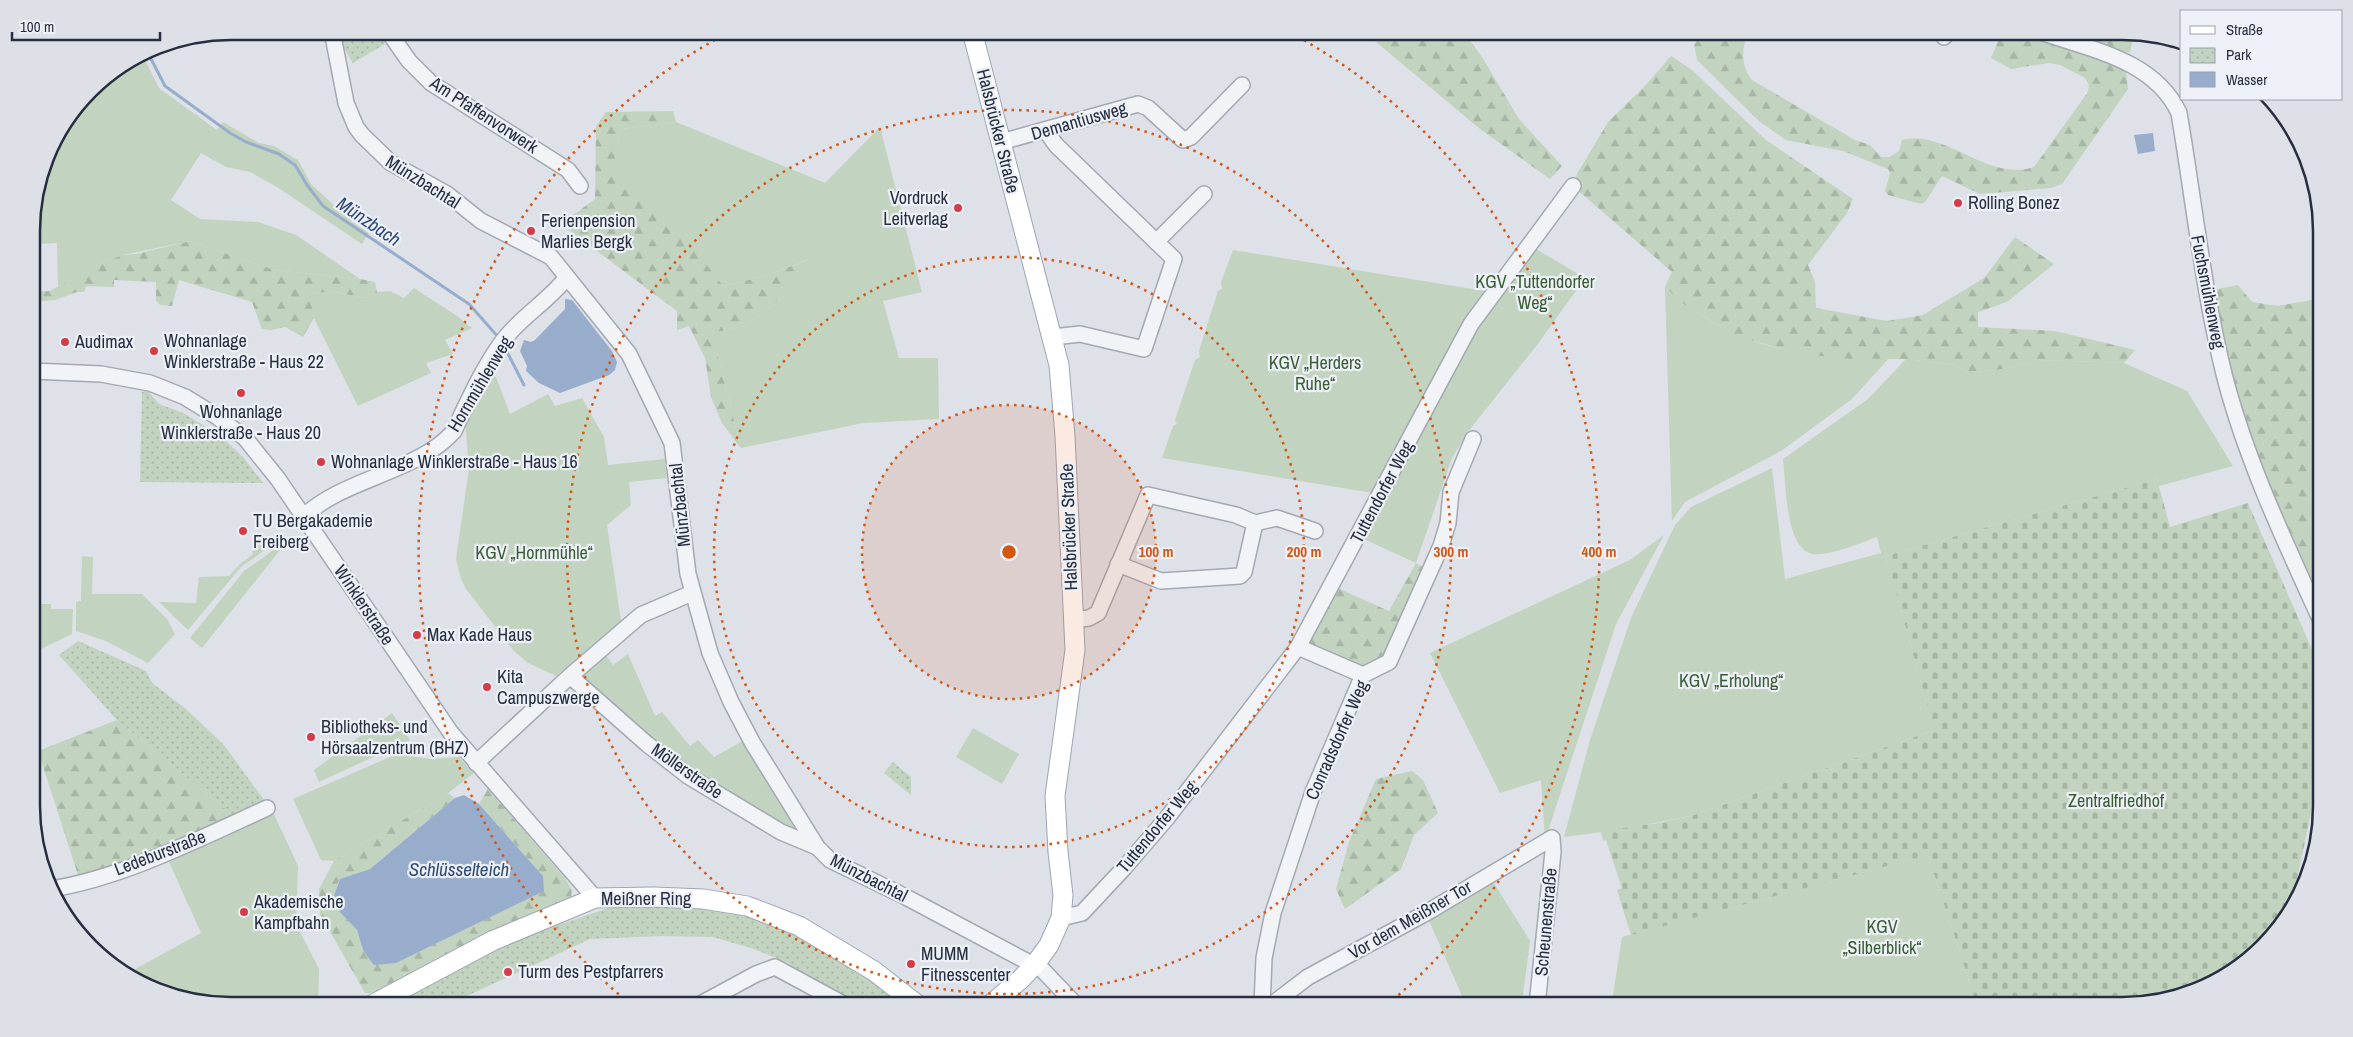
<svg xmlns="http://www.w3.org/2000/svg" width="2353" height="1037" font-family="'Archivo Narrow',sans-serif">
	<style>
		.green { fill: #c2d3bf }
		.forest { fill: url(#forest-firs) }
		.cemetery { fill: url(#cemetery-stones) }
		.park { fill: url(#park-dots) }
		.water { fill: #97adcb }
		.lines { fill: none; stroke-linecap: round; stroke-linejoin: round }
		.stream { stroke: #97adcb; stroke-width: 3 }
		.minor-casing { stroke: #a3a8b2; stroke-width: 18 }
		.major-casing { stroke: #9da5b5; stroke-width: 21 }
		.minor { stroke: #f1f3f7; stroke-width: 15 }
		.major { stroke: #fff; stroke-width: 19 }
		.ring { fill: none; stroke: #d55511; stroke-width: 2.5; stroke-dasharray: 2.5 5 }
		.poi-dot { fill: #d53c49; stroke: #edf0f6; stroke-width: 2 }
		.labels { text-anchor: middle; stroke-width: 4.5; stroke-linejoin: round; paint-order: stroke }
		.street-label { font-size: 18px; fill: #262e40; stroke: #edf0f6 }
		.poi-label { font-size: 18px; fill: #262e40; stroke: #edf0f6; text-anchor: start }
		.park-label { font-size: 18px; fill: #385d33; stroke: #edf0f6 }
		.water-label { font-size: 19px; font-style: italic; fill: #2e4a76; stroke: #edf0f6 }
		.rim { fill: none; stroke: #262e40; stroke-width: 2.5 }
		.centre { fill: #d55511; stroke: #edf0f6; stroke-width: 2.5 }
		.ring-label { font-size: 15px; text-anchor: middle; font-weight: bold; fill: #d55511; stroke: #edf0f6; stroke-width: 4.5; stroke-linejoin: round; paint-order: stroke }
	</style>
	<defs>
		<pattern id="forest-firs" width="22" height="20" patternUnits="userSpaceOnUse" patternTransform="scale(1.25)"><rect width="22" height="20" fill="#c2d3bf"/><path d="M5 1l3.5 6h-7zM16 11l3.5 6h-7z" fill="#a7b5a5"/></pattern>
		<pattern id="cemetery-stones" width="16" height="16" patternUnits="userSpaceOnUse" patternTransform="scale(1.25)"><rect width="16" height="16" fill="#c2d3bf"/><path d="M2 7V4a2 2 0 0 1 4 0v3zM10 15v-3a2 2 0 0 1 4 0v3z" fill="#a7b5a5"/></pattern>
		<pattern id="park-dots" width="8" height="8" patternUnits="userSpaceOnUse" patternTransform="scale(1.25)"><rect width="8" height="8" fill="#c2d3bf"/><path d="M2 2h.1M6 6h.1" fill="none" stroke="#a7b5a5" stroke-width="1.8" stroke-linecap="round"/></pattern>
	</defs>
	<rect width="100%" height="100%" fill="#dee1e8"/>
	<!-- green -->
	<g class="green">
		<path d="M142 54 159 88 217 130 223 122 259 143 274 146 298 160 311 184 352 222 369 233 362 244 277 187 250 172 226 167 201 153 171 200 200 219 258 222 296 235 360 279 274 270 190 241 123 255 102 263 58 287 57 243 32 244V218L52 143 99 81Z"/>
		<path d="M676 122 825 183 880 127 922 292 883 301 899 358H938L939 419 863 423 741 448 712 333 746 326 783 297 809 259 765 276 723 286 614 164 621 129Z"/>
		<path d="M1531 246 1585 278 1537 345 1467 433 1452 458 1416 563 1366 540 1459 354Z"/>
		<path d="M1233 250 1491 292 1379 494 1162 458 1173 426 1177 424 1175 420 1195 360 1200 357 1199 351 1218 291 1222 289 1221 282Z"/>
		<path d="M1665 287C1731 347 1804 361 1890 357L1852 399 1781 451 1685 502 1672 521Z"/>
		<path d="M414 288 457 316 472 328 445 340 453 354 426 363 431 373 358 406 314 318 308 293 334 292 366 298 377 292 390 291 404 298Z"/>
		<path d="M1906 359 1954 365 1969 372 1997 370 2044 360 2124 363 2187 391 2233 466 2159 486 2157 479 1886 556 1934 730 1694 815 1625 829 1564 837 1590 740 1631 618 1675 525 1691 507 1772 468 1785 579 1881 553 1877 537C1860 543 1831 556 1813 554 1785 550 1786 482 1783 459L1868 399Z"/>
		<path d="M490 374 496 377 510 414 548 394 555 406 582 398 604 437 608 465 665 459 667 478 629 482 631 505 607 525 621 621 556 676 528 663 514 651 466 589 461 579 456 559 469 469 465 420Z"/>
		<path d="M1664 535 1616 624 1545 840 1541 780 1500 793 1430 653 1630 560Z"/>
		<path d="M256 539 275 543 241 567 188 630 159 602 196 603 199 577 229 576 240 564 252 555Z"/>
		<path d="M278 547 280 550 202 648 190 638 244 571Z"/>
		<path d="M82 556 93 557 92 594H142L167 619 175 634 148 663 106 641 76 631V602L81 601Z"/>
		<path d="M33 604H51V609H73L72 634 33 653Z"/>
		<path d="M604 653 613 665 628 654 655 716 662 712 690 746 698 740 714 757 743 741 798 833 684 768 577 678Z"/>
		<path d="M392 713 410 740 319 782 314 770Z"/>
		<path d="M973 728 1019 754 1002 784 956 757Z"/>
		<path d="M397 754 431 759 459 757 474 773 448 793 334 861 321 860 293 799Z"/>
		<path d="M272 810 298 866 296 924 319 969 318 1006H231L155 991 126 974 201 933 169 862Z"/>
		<path d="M1928 855 1977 1005H1614L1612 1001 1622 937Z"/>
		<path d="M1492 880 1530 941 1523 995 1500 1005H1466L1428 918Z"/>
	</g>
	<!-- forest -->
	<g class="forest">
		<path d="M1363 31H1463L1482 57 1519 119 1562 166 1550 179 1480 129Z"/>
		<path d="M1705 31H1748C1742 49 1740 64 1752 80L1855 140 1870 145 1881 157H1890L1899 151 1902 140C1947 129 1988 183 2034 167L2088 92 2089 85 2085 78 2060 65 2049 63 2011 69 1991 58 1999 39 1994 31H2021L2119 67 2126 72 2128 89 2062 184 2051 188 1980 194 1942 176 1925 202 1921 204 1888 195 1885 191 1890 173 1888 169 1843 151 1786 140 1759 121 1697 60 1694 45Z"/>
		<path d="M2048 31H2119L2132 43 2130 52 2119 51Z"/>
		<path d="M1671 56 1692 70 1766 140 1853 199 1847 213 1808 265 1815 282 1816 308 1887 321 1923 315 1984 278 2015 237 2054 264 2007 302 1978 312V327L2055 331 2135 350 2124 363 2044 360 1997 370 1969 372 1954 365 1906 359H1852L1801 354 1736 336 1685 305 1665 287 1672 272 1573 186 1577 174 1608 122 1645 86Z"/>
		<path d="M673 111 676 122 621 129 614 164 674 222 723 286 765 276 810 259 783 297 746 326 712 333 741 448 722 423 711 397 705 358 689 326 677 330V311L561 224 595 199 596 127 606 112Z"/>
		<path d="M190 241 274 270 360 279 375 282 377 292 366 298 334 292 309 293 314 318 303 337 285 327 271 330 262 329 252 302 179 280 172 306 160 305 156 300V282L114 280V287L86 286 84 292H77L55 300 32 302V292L50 291 102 263 123 255 136 254Z"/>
		<path d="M2238 285 2252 302 2278 306 2317 299 2320 295 2321 621 2261 485 2207 291Z"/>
		<path d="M1416 563 1430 571 1389 662 1363 675 1298 647 1333 586 1389 611Z"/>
		<path d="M117 720 235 817 162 851 80 881 38 751Z"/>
		<path d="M1412 771 1423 780 1438 813 1414 835 1401 869 1345 909 1336 889 1349 842 1376 779Z"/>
		<path d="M488 789 564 877 572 890 571 898 469 944 373 993H365L320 914 319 889 334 861 448 793 455 798 370 869 339 880C328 916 345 907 357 931 360 937 361 944 363 950L396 963 543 891V876L479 804Z"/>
	</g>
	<!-- cemetery -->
	<path class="cemetery" d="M2157 479 2170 527 2248 503 2321 670 2322 761 2291 908 2280 928 2233 972 2186 995 2134 1005H1977L1928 855 1631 935 1617 890 1622 888 1606 840 1603 841 1601 831 1659 823 1694 815 1934 730 1886 556Z"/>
	<!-- park -->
	<g class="park">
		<path d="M354 31H377L385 44 353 63 339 40Z"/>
		<path d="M148 391 159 404 183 413 218 434 243 457 263 483 140 482 142 392Z"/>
		<path d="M78 641 146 671 152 683 186 709 224 745 267 804 235 817 117 720 59 655Z"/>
		<path d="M893 762 911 777V795L884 773Z"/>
		<path d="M618 905C668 906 720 906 768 922 820 939 864 975 908 1006H856L786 962 754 949 713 937 662 936 590 939 445 1006H387L476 958 522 937Z"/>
	</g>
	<!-- water -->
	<g class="water">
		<path d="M2153 133 2155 151 2138 154 2134 135Z"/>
		<path d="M565 299 572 300 612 351 617 362 615 370 609 375 560 393 539 383 526 371 527 366 520 351 524 340 531 342 535 340 565 309Z"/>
		<path d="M464 795 479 804 543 876 544 891 396 963 374 965 363 950 357 930 340 912 334 896 340 879 370 869 455 798Z"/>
	</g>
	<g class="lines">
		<!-- stream -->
		<g class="stream">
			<path d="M147 51 165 86 230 133 246 142 279 154 295 165 307 185 323 206 469 304 499 338"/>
			<path d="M504 346 524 385"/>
		</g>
		<defs>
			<g id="minor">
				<path d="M332 31 346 103 356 127 362 135 391 163 447 194 481 221 551 257 629 354 672 443 688 574 710 653 731 702 752 742 817 847 830 860 904 896 1026 961 1032 967"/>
				<path d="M388 31 409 61 431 83 568 170 580 186"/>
				<path d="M2038 31C2088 49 2154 59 2179 113 2194 201 2203 291 2225 378 2247 462 2285 542 2321 621"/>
				<path d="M1944 37 1949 31"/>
				<path d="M1046 131 1056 145 1174 259 1144 349 1080 334 1053 337"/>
				<path d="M1001 142 1138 104 1148 108 1183 140 1191 137 1242 85"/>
				<path d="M1156 242 1204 194"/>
				<path d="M32 371 101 374 150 383 185 397 216 416 245 438 278 479 451 733 595 898"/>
				<path d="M303 517C344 478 419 472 454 431 468 401 483 368 502 342 520 317 549 301 567 277"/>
				<path d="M1118 564 1161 581 1240 576 1244 572 1255 523"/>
				<path d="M1073 620 1089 618 1098 613 1148 495 1236 515 1255 523 1277 518 1315 531"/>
				<path d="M1298 647 1363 675"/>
				<path d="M570 676 647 744 688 776 781 832 817 847"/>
				<path d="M476 763 570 676 641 615 692 593"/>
				<path d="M51 889C122 878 201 838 267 808"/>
				<path d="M1061 918 1082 913 1124 868 1167 818 1298 647 1471 324 1573 186"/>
				<path d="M1036 963 1077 1006"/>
				<path d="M697 1006 756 974 775 967 847 1006"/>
				<path d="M1262 1006 1264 958 1273 913 1313 792 1363 675 1389 662 1441 546 1448 523 1451 492 1473 439"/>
				<path d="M1270 1006 1308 977 1426 913 1552 838 1553 852 1537 1005"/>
			</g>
			<g id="major">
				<path d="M972 31 1059 365 1065 436 1075 650 1055 796 1058 852 1063 895 1061 918 1049 945 1036 963 1021 979 989 1006"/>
				<path d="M370 1006 492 941 595 898 654 897 703 899 747 906 799 926 874 971 919 1006"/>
			</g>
		</defs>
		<!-- minor casing -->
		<use href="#minor" class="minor-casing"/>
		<!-- major casing -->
		<use href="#major" class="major-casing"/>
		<!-- minor -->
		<use href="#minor" class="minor"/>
		<!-- major -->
		<use href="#major" class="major"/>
	</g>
	<!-- distance rings -->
	<circle cx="1009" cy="552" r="147" fill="#d55511" fill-opacity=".12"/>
	<g class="ring">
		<circle cx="1009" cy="552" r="147"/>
		<circle cx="1009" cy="552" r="295"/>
		<circle cx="1009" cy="552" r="442"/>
		<path d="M630 1004A590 590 0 0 1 727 33M1291 33A590 590 0 0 1 1388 1004"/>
	</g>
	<!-- markers -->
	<g class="poi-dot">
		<circle cx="1958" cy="203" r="5"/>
		<circle cx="958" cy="208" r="5"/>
		<circle cx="531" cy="231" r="5"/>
		<circle cx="65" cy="342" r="5"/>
		<circle cx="154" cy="351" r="5"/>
		<circle cx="241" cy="393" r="5"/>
		<circle cx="321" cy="462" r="5"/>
		<circle cx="243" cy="531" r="5"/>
		<circle cx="417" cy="635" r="5"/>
		<circle cx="487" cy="687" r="5"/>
		<circle cx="311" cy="737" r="5"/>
		<circle cx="244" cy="912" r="5"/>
		<circle cx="911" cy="964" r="5"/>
		<circle cx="508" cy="972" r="5"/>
	</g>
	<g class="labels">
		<!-- street labels -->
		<g class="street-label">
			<text transform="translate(484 115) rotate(33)" y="6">Am Pfaffenvorwerk</text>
			<text transform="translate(1079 121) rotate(-16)" y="6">Demantiusweg</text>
			<text transform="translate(998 131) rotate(76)" y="6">Halsbrücker Straße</text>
			<text transform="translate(423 182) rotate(32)" y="6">Münzbachtal</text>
			<text transform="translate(2208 292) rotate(79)" y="6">Fuchsmühlenweg</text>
			<text transform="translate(480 384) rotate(-59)" y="6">Hornmühlenweg</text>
			<text transform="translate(1382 492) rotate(-62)" y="6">Tuttendorfer Weg</text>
			<text transform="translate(680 505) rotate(-96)" y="6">Münzbachtal</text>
			<text transform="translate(1069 527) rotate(-92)" y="6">Halsbrücker Straße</text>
			<text transform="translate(364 605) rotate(56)" y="6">Winklerstraße</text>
			<text transform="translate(1337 740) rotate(-66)" y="6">Conradsdorfer Weg</text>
			<text transform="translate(687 771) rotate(35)" y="6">Möllerstraße</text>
			<text transform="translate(1157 827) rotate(-50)" y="6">Tuttendorfer Weg</text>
			<text transform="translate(160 853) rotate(-21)" y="6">Ledeburstraße</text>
			<text transform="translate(869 878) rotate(27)" y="6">Münzbachtal</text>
			<text x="646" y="905">Meißner Ring</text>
			<text transform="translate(1410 920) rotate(-30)" y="6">Vor dem Meißner Tor</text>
			<text transform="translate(1546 922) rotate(-85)" y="6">Scheunenstraße</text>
		</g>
		<!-- poi labels -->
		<g class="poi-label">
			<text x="948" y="204" text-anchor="end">Vordruck<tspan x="948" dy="21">Leitverlag</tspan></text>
			<text x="1968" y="209">Rolling Bonez</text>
			<text x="541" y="227">Ferienpension<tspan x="541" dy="21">Marlies Bergk</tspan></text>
			<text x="164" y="347">Wohnanlage<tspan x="164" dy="21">Winklerstraße - Haus 22</tspan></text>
			<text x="75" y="348">Audimax</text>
			<text x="241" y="418" text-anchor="middle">Wohnanlage<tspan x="241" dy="21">Winklerstraße - Haus 20</tspan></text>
			<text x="331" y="468">Wohnanlage Winklerstraße - Haus 16</text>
			<text x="253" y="527">TU Bergakademie<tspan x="253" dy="21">Freiberg</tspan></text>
			<text x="427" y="641">Max Kade Haus</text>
			<text x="497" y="683">Kita<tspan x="497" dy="21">Campuszwerge</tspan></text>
			<text x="321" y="733">Bibliotheks- und<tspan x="321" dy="21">Hörsaalzentrum (BHZ)</tspan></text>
			<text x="254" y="908">Akademische<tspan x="254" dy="21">Kampfbahn</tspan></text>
			<text x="921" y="960">MUMM<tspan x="921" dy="21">Fitnesscenter</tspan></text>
			<text x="518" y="978">Turm des Pestpfarrers</text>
		</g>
		<!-- park labels -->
		<g class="park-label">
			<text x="1535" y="288">KGV „Tuttendorfer<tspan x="1535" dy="21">Weg“</tspan></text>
			<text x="1315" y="369">KGV „Herders<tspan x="1315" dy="21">Ruhe“</tspan></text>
			<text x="534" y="559">KGV „Hornmühle“</text>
			<text x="1731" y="687">KGV „Erholung“</text>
			<text x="2116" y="807">Zentralfriedhof</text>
			<text x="1882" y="933">KGV<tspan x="1882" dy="21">„Silberblick“</tspan></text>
		</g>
		<!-- water labels -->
		<g class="water-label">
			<text transform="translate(369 221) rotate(34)" y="7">Münzbach</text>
			<text x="459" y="876">Schlüsselteich</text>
		</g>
	</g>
	<!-- crop -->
	<path d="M0 0H2353V1037H0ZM231 40H2122A191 191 0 0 1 2313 231V806A191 191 0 0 1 2122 997H231A191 191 0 0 1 40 806V231A191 191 0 0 1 231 40Z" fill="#dde0e7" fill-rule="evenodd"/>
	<path class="rim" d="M231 40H2122A191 191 0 0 1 2313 231V806A191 191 0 0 1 2122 997H231A191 191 0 0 1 40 806V231A191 191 0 0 1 231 40Z"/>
	<circle cx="1009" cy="552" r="8" class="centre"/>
	<g class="ring-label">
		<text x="1156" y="557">100 m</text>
		<text x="1304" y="557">200 m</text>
		<text x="1451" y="557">300 m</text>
		<text x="1599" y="557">400 m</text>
	</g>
	<!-- legend -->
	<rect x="2180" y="10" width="162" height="90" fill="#edf0f6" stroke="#9da2ad"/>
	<rect x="2190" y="26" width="25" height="8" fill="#ffffff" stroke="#9da2ad"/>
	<text x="2226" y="35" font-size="15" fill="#262e40">Straße</text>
	<rect x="2190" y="48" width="25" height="15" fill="url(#park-dots)" stroke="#9da2ad"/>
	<text x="2226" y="60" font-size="15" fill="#262e40">Park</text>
	<rect x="2190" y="72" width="25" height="15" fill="#97adcb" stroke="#9da2ad"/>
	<text x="2226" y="85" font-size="15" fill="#262e40">Wasser</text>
	<!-- scale -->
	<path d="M12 32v8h148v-8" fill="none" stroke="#262e40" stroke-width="2.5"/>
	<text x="20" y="32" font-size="15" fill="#262e40" stroke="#edf0f6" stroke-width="4" paint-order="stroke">100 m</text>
</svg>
